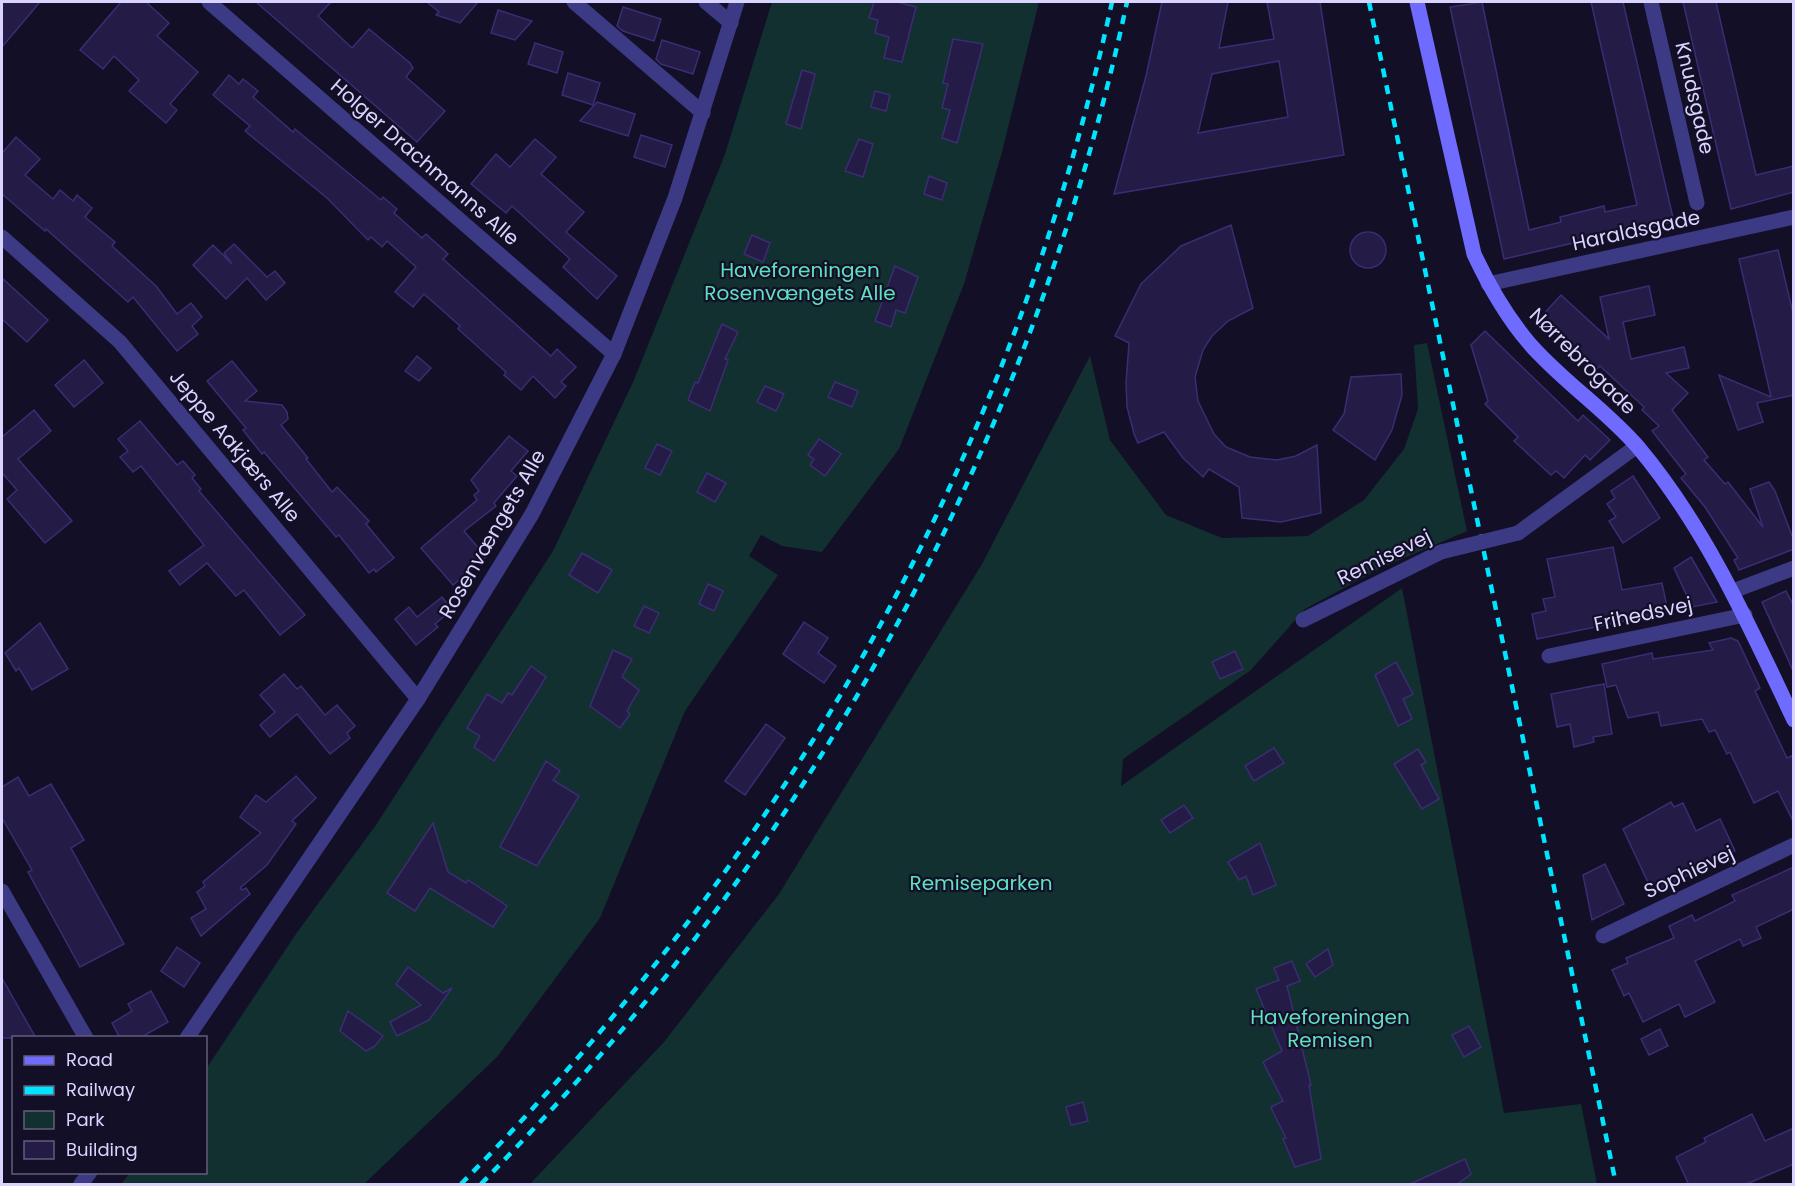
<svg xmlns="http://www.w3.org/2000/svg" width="1795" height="1186" font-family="Poppins,sans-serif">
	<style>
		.green { fill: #12302f }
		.building { fill: #241b47; stroke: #3b2d73; stroke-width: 1.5; fill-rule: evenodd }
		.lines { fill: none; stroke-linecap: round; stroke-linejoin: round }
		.street { stroke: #3d3a85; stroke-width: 15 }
		.secondary { stroke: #6f6bff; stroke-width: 15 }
		.rail { stroke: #00e5ff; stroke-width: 4.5; stroke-dasharray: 9 8; stroke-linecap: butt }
		.street-bridge { stroke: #3d3a85; stroke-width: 15 }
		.labels { text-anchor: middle; stroke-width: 4.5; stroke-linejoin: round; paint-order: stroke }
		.street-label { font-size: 20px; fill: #d9d4ff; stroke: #130f26 }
		.park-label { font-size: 20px; fill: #5fe0c0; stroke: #130f26 }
	</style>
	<rect width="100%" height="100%" fill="#130f26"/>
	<!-- green -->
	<g class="green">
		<path d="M772 2H1039L1002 152 964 284 899 449 822 552 782 546 761 535 749 556 778 575 685 711 600 918 497 1057 364 1184H121L130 1173 206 1172V1069L298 931 376 825 553 551 634 380 725 154Z"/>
		<path d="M1427 343 1467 531 1381 568 1305 609 1251 670 1123 759 1121 786 1402 588 1504 1113 1581 1104 1597 1184H530L664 1042 779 894 982 564 1090 356 1110 440 1166 515 1222 538 1308 536 1364 500 1404 449 1418 409 1414 345Z"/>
	</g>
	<!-- building -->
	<g class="building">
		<path d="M2 2H40L2 47Z"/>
		<path d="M121 2H146L169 23 157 36 198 72 170 104 177 110 166 123 129 91 139 80 114 56 103 69 80 50Z"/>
		<path d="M256 2H331L318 16 352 48 369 29 410 63 413 68 406 77 445 111 417 142Z"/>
		<path d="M427 2H478L460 23 436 15 439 12Z"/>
		<path d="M874 2H897L916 7 902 62 884 58 889 37 875 33 878 20 869 18Z"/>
		<path d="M1162 2H1228L1219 48 1274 39 1267 2H1320L1344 155 1114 194 1146 76ZM1279 61 1288 117 1198 133 1212 74Z"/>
		<path d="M1482 2 1529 230 1561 222 1560 217 1604 206 1605 212 1637 205 1591 2H1623L1674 222 1642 229V227L1504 259 1450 7Z"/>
		<path d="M1683 2H1716L1756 175 1794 166V192L1731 209Z"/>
		<path d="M623 7 661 19 654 41 623 31 617 26Z"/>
		<path d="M498 10 532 21 515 40 491 33Z"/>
		<path d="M953 39 983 44 957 143 942 138 950 110 942 108 948 84 943 83Z"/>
		<path d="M662 40 700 52 693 74 661 64 656 59Z"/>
		<path d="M535 43 563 52 557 73 528 64Z"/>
		<path d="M802 70 815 74 801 129 786 124Z"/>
		<path d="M568 73 600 83 593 105 562 95Z"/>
		<path d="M229 75 239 84 243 79 258 91 253 97 293 132 295 129 381 200 383 197 397 209 394 213 422 238 426 234 448 254 443 259 551 356 557 349 576 367 561 382 566 386 555 398 533 376 521 390 504 375 506 372 458 329 460 326 424 294 413 307 395 292 416 267 387 241 382 247 371 237 368 240 327 198 245 131 250 126 213 95Z"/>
		<path d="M875 91 890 95 886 111 871 107Z"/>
		<path d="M597 102 635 114 628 136 580 121Z"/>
		<path d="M641 135 672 145 665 167 634 157Z"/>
		<path d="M16 137 40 159 25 175 53 199 60 190 73 201 77 195 92 208 85 217 115 242 112 246 156 286 177 314 191 303 202 317 192 326 198 334 177 351 133 297 128 302 46 229 45 231 2 194V153Z"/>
		<path d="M535 139 556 157 541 174 584 212 566 232 617 276 597 299 563 267 570 259 512 206 506 213 471 184 496 154 510 167Z"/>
		<path d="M859 139 873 144 863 177 845 171Z"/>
		<path d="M929 176 947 183 942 200 924 194Z"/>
		<path d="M1231 225 1253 308 1228 321 1212 336 1203 350 1195 377 1198 401 1214 434 1226 447 1250 457 1277 460 1296 456 1317 445 1321 513 1281 522 1242 518 1239 487 1209 469 1203 477 1183 458 1164 432 1138 443 1134 434 1127 407 1126 383 1129 343 1115 336 1141 284 1181 246Z"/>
		<circle cx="1368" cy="250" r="18"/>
		<path d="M752 235 770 243 763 262 744 254Z"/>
		<path d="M234 244 267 277 275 271 285 283 266 300 247 278 226 299 193 265 213 245 232 264 224 253Z"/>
		<path d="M1778 250 1794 317V395L1757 403 1763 422 1738 430 1719 375 1771 397 1739 259Z"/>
		<path d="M895 266 918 277 905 313 896 310 891 327 875 321Z"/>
		<path d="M2 278 48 320 27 342 2 319Z"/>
		<path d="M1649 286 1655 315 1623 322 1631 359 1684 347 1689 368 1666 373 1688 393 1672 410 1708 457 1704 460 1725 484 1728 482 1763 527 1750 489 1769 482 1775 491 1794 541V549L1739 570 1734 560 1738 558 1705 507 1681 478 1686 474 1652 431 1659 426 1642 410 1644 407 1600 366 1597 369 1540 318 1561 295 1609 339 1600 297Z"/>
		<path d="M722 324 738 332 725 359 728 360 710 411 688 400 695 382 698 383Z"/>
		<path d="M1485 331 1578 421 1583 415 1610 440 1590 460 1585 455 1564 478 1556 471 1551 475 1514 441 1518 437 1485 404 1488 401 1471 345Z"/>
		<path d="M417 356 431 368 419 381 405 371Z"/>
		<path d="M84 360 103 383 74 407 55 385Z"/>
		<path d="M232 361 257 391 245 401 282 405 287 412 288 419 281 425 308 458 306 459 332 492 337 487 369 521 366 524 394 558 376 572 374 569 369 573 339 535 336 537 264 452 262 454 243 430 246 428 207 381Z"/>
		<path d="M1401 374 1402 395 1392 430 1375 460 1333 430 1344 414 1351 377Z"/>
		<path d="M835 382 858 391 852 407 828 397Z"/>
		<path d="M765 386 784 394 776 411 757 402Z"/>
		<path d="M34 410 51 431 18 459 72 521 45 543 7 499 17 490 2 473V437Z"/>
		<path d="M140 421 177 465 183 461 195 475 192 478 201 489 199 491 305 615 280 635 244 590 236 596 207 563 180 585 169 571 204 545 141 466 133 472 120 457 128 451 118 439Z"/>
		<path d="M509 436 528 451 511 471 517 476 494 503 496 506 464 531 486 557 453 585 421 548 477 500 474 495 479 491 471 480Z"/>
		<path d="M819 439 841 454 825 476 810 465 814 459 808 455Z"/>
		<path d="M657 444 672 451 660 475 645 468Z"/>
		<path d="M707 473 726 483 715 502 697 492Z"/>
		<path d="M1633 476 1660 518 1623 543 1609 521 1616 517 1607 504 1615 498 1611 491Z"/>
		<path d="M1613 547 1622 590 1662 583 1668 612 1537 639 1532 614 1546 611 1543 599 1555 597 1547 559Z"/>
		<path d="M582 553 612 570 598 593 569 575Z"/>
		<path d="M1691 557 1717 602 1692 607 1674 568Z"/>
		<path d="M708 584 723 591 714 611 699 604Z"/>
		<path d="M1786 591 1794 607V673L1762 602Z"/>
		<path d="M442 597 452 610 435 624 438 627 416 645 395 619 409 607 417 617Z"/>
		<path d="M644 606 659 613 649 633 634 626Z"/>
		<path d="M804 622 828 638 818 653 836 666 824 683 783 654Z"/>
		<path d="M40 623 68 669 32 690 19 668 16 671 5 653Z"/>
		<path d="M1731 638 1738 641 1760 688 1755 691 1787 758 1794 755V823L1778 791 1754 803 1730 752 1727 754 1715 730 1709 732 1702 719 1661 726 1658 712 1628 718 1616 685 1607 687 1602 664 1652 653 1653 659 1713 650 1709 643Z"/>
		<path d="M613 650 632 659 622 677 639 690 627 711 630 714 620 728 590 706Z"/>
		<path d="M1235 651 1243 669 1220 679 1212 662Z"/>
		<path d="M1396 662 1413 694 1403 699 1412 719 1398 726 1375 675Z"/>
		<path d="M531 666 546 677 494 761 474 747 480 736 467 728 487 694 502 703 508 693 512 695Z"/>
		<path d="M284 674 297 689 301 686 325 715 337 705 355 726 347 733 350 738 330 754 297 714 270 737 260 725 275 712 260 695Z"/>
		<path d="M1604 684 1612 734 1593 737 1594 742 1574 747 1570 724 1557 727 1551 694Z"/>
		<path d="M766 724 785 738 745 795 725 781Z"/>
		<path d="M1274 748 1284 763 1254 781 1245 766Z"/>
		<path d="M1418 749 1426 762 1421 765 1439 799 1422 809 1394 764Z"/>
		<path d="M546 761 560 771 553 780 579 796 537 866 500 847Z"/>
		<path d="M296 776 316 798 292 821 296 824 267 865 240 888 242 890 246 888 250 894 201 936 191 918 206 909 197 892 205 886 203 882 261 833 240 817 256 795 266 802Z"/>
		<path d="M18 777 29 796 51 784 84 840 71 848 124 944 80 967 28 872 32 870 2 818V787Z"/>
		<path d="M1671 802 1674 807 1683 803 1696 831 1720 819 1735 851 1653 893 1623 829Z"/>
		<path d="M1184 805 1193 818 1170 833 1161 820Z"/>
		<path d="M433 823 448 872 466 883 468 880 507 906 493 927 430 888 415 911 387 893Z"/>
		<path d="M1260 843 1276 885 1253 895 1246 876 1239 880 1228 862Z"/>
		<path d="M1605 864 1624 904 1592 920 1583 875Z"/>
		<path d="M1794 867V909L1756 927 1761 938 1743 946 1740 939 1695 961 1715 1002 1685 1017 1679 1004 1643 1022 1629 993 1624 996 1612 970 1628 963 1626 958 1674 938 1669 926 1692 915 1695 921 1735 901 1732 895Z"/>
		<path d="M177 947 200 963 184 987 161 971Z"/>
		<path d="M1328 949 1333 965 1315 977 1306 964Z"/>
		<path d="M1292 961 1300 981 1287 986 1311 1085H1309L1321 1159 1295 1167 1283 1139 1286 1138 1272 1110 1271 1107 1283 1101 1263 1062 1282 1051 1256 989 1279 980 1274 968Z"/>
		<path d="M408 967 443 993 452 988 429 1020 397 1036 390 1022 421 1005 396 984Z"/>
		<path d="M2 978 20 1010 36 1038H2Z"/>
		<path d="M151 991 168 1022 140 1038H120L112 1023 132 1011 128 1004Z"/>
		<path d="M348 1011 383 1036 375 1046 366 1051 340 1031Z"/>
		<path d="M1469 1026 1481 1047 1464 1057 1452 1035Z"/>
		<path d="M1660 1029 1668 1046 1649 1055 1641 1039Z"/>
		<path d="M1083 1102 1088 1121 1071 1125 1066 1107Z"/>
		<path d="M1752 1114 1765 1141 1794 1128V1164L1744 1185H1689L1676 1157 1706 1142 1704 1138Z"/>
		<path d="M1465 1159 1471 1174 1456 1185H1408Z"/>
	</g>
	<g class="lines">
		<!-- street -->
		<g class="street">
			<path d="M209 2 614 354"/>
			<path d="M574 2 703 113"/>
			<path d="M706 2 731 23"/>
			<path d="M1651 2 1697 203"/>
			<path d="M2 237 120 342 418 699"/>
			<path d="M1488 284 1794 217"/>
			<path d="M1518 533 1637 446"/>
			<path d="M1733 591 1794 568"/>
			<path d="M1303 620 1441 552"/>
			<path d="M1549 656 1745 615"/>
			<path d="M2 891 86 1038"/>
			<path d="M1603 936 1794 845"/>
			<path d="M187 1038 418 699 532 514 614 354 675 198 737 2"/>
			<path d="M81 1184 90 1172"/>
		</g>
		<!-- secondary -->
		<path class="secondary" d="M1417 2 1474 254C1489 286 1506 316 1529 343 1562 381 1605 409 1638 447 1706 528 1749 625 1794 720"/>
		<!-- rail -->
		<g class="rail">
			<path d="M1369 2 1616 1184"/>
			<path d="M461 1184C789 851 1012 460 1112 2"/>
			<path d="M481 1184C557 1106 631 1024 697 936 905 661 1055 339 1127 2"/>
		</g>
		<!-- street-bridge -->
		<path class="street-bridge" d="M1441 552 1518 533"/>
	</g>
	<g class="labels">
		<!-- street labels -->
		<g class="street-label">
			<text transform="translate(1695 98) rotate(77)" y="7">Knudsgade</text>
			<text transform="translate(425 162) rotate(41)" y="7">Holger Drachmanns Alle</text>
			<text transform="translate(1636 230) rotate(-12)" y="7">Haraldsgade</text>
			<text transform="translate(1583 361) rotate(45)" y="7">Nørrebrogade</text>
			<text transform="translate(235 446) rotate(50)" y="7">Jeppe Aakjærs Alle</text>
			<text transform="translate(492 534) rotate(-60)" y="7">Rosenvængets Alle</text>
			<text transform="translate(1384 557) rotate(-26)" y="7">Remisevej</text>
			<text transform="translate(1643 614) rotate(-12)" y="7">Frihedsvej</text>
			<text transform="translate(1689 872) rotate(-25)" y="7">Sophievej</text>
		</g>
		<!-- park labels -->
		<g class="park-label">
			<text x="800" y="277">Haveforeningen<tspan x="800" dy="23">Rosenvængets Alle</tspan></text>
			<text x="981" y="890">Remiseparken</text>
			<text x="1330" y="1024">Haveforeningen<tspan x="1330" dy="23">Remisen</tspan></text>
		</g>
	</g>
	<!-- border -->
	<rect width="1795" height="1186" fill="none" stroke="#d9d4ff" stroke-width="6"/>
	<!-- legend -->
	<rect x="12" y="1036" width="195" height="138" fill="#130f26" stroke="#625e7d" stroke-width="1.5"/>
	<rect x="24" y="1056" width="30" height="9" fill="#6f6bff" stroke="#625e7d" stroke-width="1.5"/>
	<text x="66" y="1066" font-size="18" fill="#d9d4ff">Road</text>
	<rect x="24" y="1086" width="30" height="9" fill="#00e5ff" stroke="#625e7d" stroke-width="1.5"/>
	<text x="66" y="1096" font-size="18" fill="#d9d4ff">Railway</text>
	<rect x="24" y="1111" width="30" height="18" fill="#12302f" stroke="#625e7d" stroke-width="1.5"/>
	<text x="66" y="1126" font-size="18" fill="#d9d4ff">Park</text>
	<rect x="24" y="1141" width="30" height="18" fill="#241b47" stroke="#625e7d" stroke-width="1.5"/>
	<text x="66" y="1156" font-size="18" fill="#d9d4ff">Building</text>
</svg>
